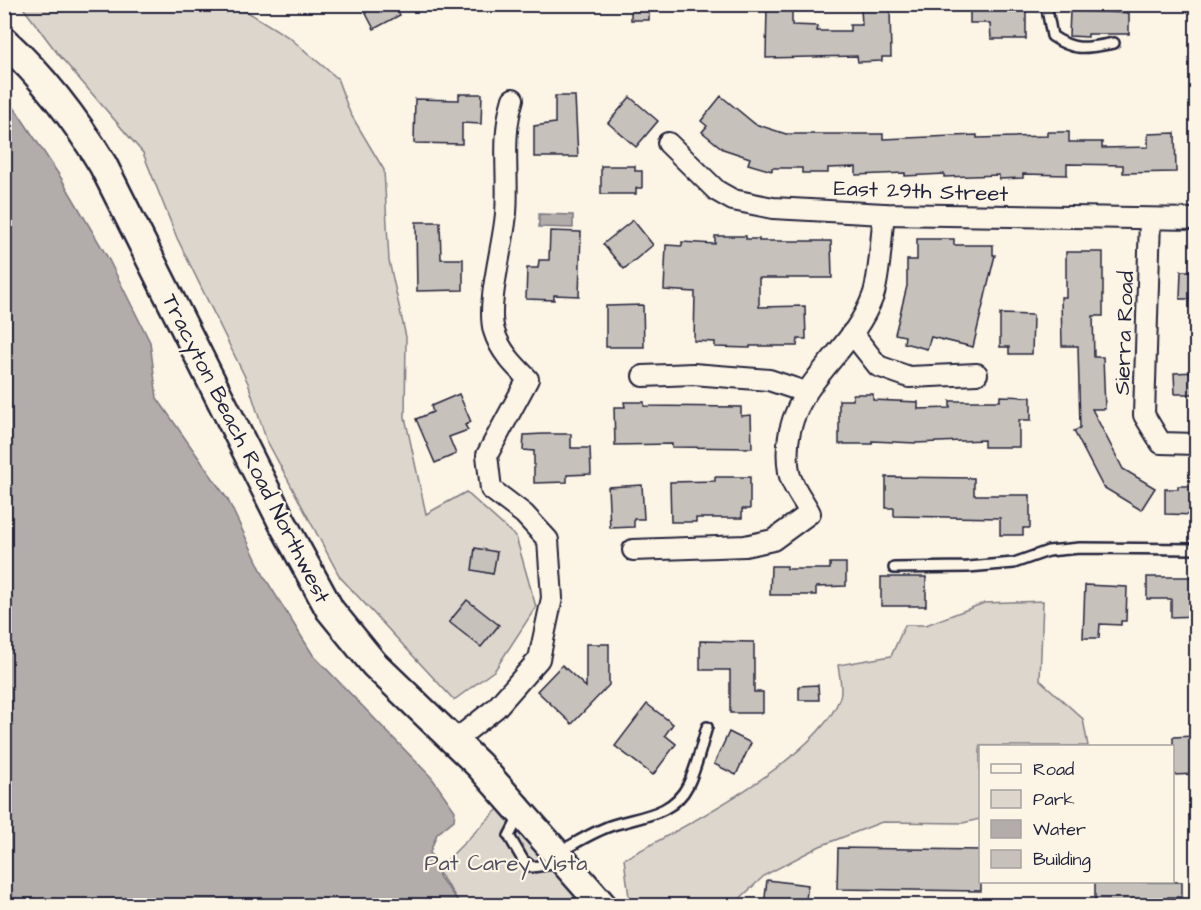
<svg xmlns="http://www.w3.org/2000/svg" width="1201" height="910" font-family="'Architects Daughter',sans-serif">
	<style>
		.green { fill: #dcd6cc; stroke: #7f7c84; stroke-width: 1.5 }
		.water { fill: #b2adab; stroke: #78757e; stroke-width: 1.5 }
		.building { fill: #c6c1bb; stroke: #22223b; stroke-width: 1.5 }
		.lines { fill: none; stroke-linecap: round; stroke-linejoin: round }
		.lane-casing { stroke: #22223b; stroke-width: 14 }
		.street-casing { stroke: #22223b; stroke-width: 24 }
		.secondary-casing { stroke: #22223b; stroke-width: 32 }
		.lane { stroke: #fcf5e5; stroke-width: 9 }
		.street { stroke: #fcf5e5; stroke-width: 20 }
		.secondary { stroke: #fcf5e5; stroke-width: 27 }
		.labels { text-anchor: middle; stroke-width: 4.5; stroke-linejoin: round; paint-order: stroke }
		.street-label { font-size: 22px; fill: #22223b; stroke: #fcf5e5 }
		.park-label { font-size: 22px; fill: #504f5f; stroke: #fcf5e5 }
	</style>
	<rect width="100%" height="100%" fill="#fcf5e5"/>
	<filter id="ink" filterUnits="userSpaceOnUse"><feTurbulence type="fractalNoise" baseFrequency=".0167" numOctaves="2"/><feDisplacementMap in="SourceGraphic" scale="12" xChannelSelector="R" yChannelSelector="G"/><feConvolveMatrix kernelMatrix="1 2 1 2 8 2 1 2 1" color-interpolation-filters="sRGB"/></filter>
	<g filter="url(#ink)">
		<!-- green -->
		<g class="green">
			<path d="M21 5H236L290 38 337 78 350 113 384 170 389 261 406 337 405 417 426 514 466 492 516 537 536 607 495 670 454 700 340 577 266 439 248 383 177 238 143 153 58 54Z"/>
			<path d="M1043 601 1040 680 1083 719 1088 746H980V819L963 823 882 822 820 846 765 875 733 905H640L629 897 624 859C680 829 820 758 840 697 843 688 839 674 838 665L891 656 905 625H926L984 603Z"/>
			<path d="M509 798 592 893 570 905H461L437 870Z"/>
		</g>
		<!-- water -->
		<g class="water">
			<path d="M4 98 16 110 61 178 108 258 150 342 157 398 228 500 265 578 313 655 432 778 455 811 454 820 437 834 430 852 440 878 461 905H5Z"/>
			<path d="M539 214 573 215V228L539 227Z"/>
		</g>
		<!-- building -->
		<g class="building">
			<path d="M361 4H394L400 15 374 29Z"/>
			<path d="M970 4H1026V39H991L990 23H970Z"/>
			<rect x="631" y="5" width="18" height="15"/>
			<path d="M767 5H792V25L818 26 817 31H850V25H862L861 9 890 8 891 57H882V61L858 62 857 56 766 58Z"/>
			<path d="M1070 11 1129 13V34H1088V37L1069 36Z"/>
			<path d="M459 94H482L481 124 462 123V144L414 143 415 99 459 100Z"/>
			<path d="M555 96H575L578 157H534V126L555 123Z"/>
			<path d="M721 96 755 124 786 134H883V139L977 135V138L1047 136V132H1069V142H1102V148L1148 147V134L1175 133 1176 172 1123 173V165L1067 164V175L1023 174V178L999 179V175L944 177V174L905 176V173L856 175V167L828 168V173H802V168H772V171L748 164 750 158 723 149 702 132 707 126 701 121Z"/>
			<path d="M630 97 658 121 636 147 608 123Z"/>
			<path d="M601 166H635V171H642V188H636V194H601Z"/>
			<path d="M633 220 653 245 624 269 603 244Z"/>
			<path d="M416 222H440L441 259H463V290L417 291Z"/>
			<path d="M550 231 581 232 579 296 554 295V300L526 299 527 268H538L539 260H549Z"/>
			<path d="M715 236H746V239H759V241H831L832 278H759V307L805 306 806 339H798L797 346H750V348L715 347V342L694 341 695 292 664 290 666 245 682 246V242L715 244Z"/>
			<path d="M917 239H954V245H993V255H995L973 347 931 337 927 349 904 343 905 336 895 334 907 286V260H917Z"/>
			<path d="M1066 252H1103V316H1093L1094 357H1103L1105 409H1092L1123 469 1155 488 1141 510 1103 487 1074 431 1080 428 1078 346H1062L1061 297H1066Z"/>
			<path d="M1181 271H1197V299H1180Z"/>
			<path d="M643 305 644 347H606V306Z"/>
			<path d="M1000 314 1033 315 1032 354H1009V347H1000Z"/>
			<path d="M1197 372V394H1175L1174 373Z"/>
			<path d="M459 394 471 422 465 425 468 430 449 437 456 454 435 463 416 419 433 412 431 406Z"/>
			<path d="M853 394H873V400L918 402V409L950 408V401H1000V396L1031 397V420H1019V447H984V440L916 443 872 441V444H839V400H853Z"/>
			<path d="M624 402H644V406L741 407V416L751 415 752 448 672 447V444L615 445 614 407H625Z"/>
			<path d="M543 434H571V448H590L591 474 567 475V482L534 483V451L523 450 524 435Z"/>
			<path d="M715 477H750V509H742V518H696V522H671L670 482 715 481Z"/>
			<path d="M886 477 974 478V495H1030V528H1023V535H1000V518L894 516V508H886Z"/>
			<path d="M642 485 644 519H634V527L610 528 608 487Z"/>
			<path d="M1178 486H1197V515L1165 514V489H1178Z"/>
			<path d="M475 548 497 552 493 574 472 570Z"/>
			<path d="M830 563H846V586L816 587V595H770L771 566H787V569H830Z"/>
			<rect x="881" y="577" width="45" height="29"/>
			<path d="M1147 577H1196V616L1171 617V599H1147Z"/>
			<path d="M1085 585 1127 587 1126 621H1121V625L1100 624 1099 638H1083Z"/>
			<path d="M467 600 499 625 481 647 449 622Z"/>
			<path d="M700 641 754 642V692H763V713H730V670H700Z"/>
			<path d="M586 644H609V685L572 724 537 691 562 665 586 687Z"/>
			<path d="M818 685 819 700H799V686Z"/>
			<path d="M647 704 673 724 665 735 676 744 653 775 615 746Z"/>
			<path d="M729 732 751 743 736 775 714 764Z"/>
			<path d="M1195 736 1196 774 1173 775V737Z"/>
			<path d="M838 848 981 850V891L837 889Z"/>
			<path d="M767 880 808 885 805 906H764Z"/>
			<path d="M1095 882H1182V897H1168L1167 906H1095Z"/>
		</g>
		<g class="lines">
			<defs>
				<g id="lane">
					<path d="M1046 4 1052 36C1075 52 1087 48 1114 43"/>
					<path d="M894 568 968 567 1014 563 1048 551 1080 548 1196 549"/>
					<path d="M520 815 509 836 523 860 532 867 560 863"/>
					<path d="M559 852C576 843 594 831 613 825 642 816 673 815 688 785 697 767 701 746 707 727"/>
				</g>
				<g id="street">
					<path d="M668 143 717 191 733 200 773 208 884 214 1196 219"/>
					<path d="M1150 219 1144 415 1161 443 1196 444"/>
					<path d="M852 333 878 366 909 377 977 374"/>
					<path d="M643 376 693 374 769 380 805 392"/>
					<path d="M633 550 745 546 773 540 810 513C804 501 791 485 789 472 776 390 849 361 873 296 880 277 881 236 884 214"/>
					<path d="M454 741 496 708 539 659 552 598 548 540 524 514 491 489 487 455 528 379C514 365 500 351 494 331 486 303 504 244 506 213 509 174 501 138 513 99"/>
				</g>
				<path id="secondary" d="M4 41C44 78 75 118 103 165L282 522 330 610 374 664 479 765 603 906"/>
			</defs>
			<!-- lane casing -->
			<use href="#lane" class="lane-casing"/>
			<!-- street casing -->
			<use href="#street" class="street-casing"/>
			<!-- secondary casing -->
			<use href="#secondary" class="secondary-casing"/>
			<!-- lane -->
			<use href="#lane" class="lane"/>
			<!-- street -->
			<use href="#street" class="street"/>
			<!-- secondary -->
			<use href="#secondary" class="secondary"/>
		</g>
	</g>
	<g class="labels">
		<!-- street labels -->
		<g class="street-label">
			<text transform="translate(921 190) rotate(2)" y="8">East 29th Street</text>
			<text transform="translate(1123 333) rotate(-88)" y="8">Sierra Road</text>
			<text transform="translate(247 448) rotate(63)" y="8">Tracyton Beach Road Northwest</text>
		</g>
		<!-- park labels -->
		<g class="park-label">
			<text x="506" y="870">Pat Carey Vista</text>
		</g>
	</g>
	<!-- margin -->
	<rect width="1201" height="910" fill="none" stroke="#fcf5e5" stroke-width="24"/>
	<rect x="12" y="12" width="1177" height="886" fill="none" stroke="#22223b" stroke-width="2" filter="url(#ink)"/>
	<!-- legend -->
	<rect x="979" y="745" width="195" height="138" fill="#fcf5e5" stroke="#a5a1a1" stroke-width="1.5"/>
	<rect x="991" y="764" width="30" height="9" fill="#fcf5e5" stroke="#a5a1a1" stroke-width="1.5"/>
	<text x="1033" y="775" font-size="18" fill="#22223b">Road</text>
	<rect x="991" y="790" width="30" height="18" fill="#dcd6cc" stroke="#a5a1a1" stroke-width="1.5"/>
	<text x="1033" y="805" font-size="18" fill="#22223b">Park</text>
	<rect x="991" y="820" width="30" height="18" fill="#b2adab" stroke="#a5a1a1" stroke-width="1.5"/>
	<text x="1033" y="835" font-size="18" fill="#22223b">Water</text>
	<rect x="991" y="850" width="30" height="18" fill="#c6c1bb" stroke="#a5a1a1" stroke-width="1.5"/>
	<text x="1033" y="865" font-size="18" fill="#22223b">Building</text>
</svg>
